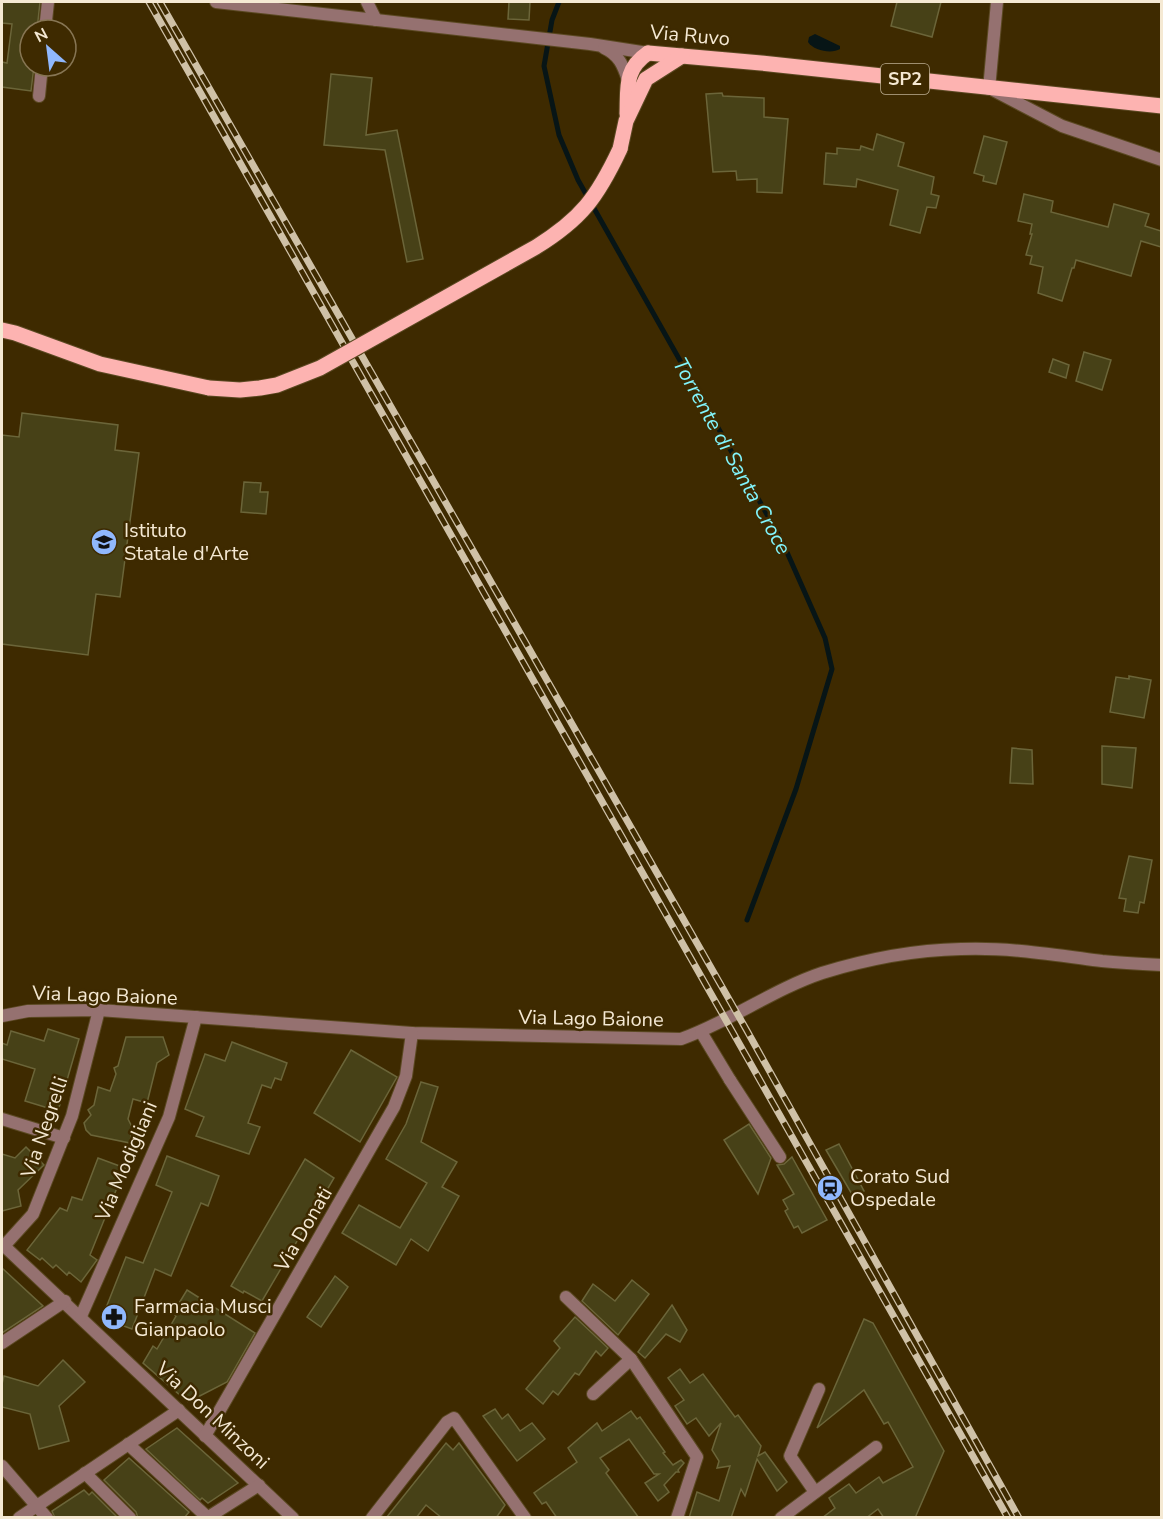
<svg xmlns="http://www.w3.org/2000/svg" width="1163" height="1519" font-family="'Nunito Sans',sans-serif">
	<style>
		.water { fill: #071516 }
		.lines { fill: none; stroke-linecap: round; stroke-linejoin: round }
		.stream { stroke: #071516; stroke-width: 5 }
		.building { fill: #474117; stroke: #6b6539; stroke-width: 1.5 }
		.pedestrian-casing { stroke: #5b4922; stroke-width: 14 }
		.minor-casing { stroke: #5b4922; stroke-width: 14 }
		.tertiary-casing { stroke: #5b4922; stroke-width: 14 }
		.primary-casing { stroke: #5b4922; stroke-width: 17 }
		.pedestrian { stroke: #957170; stroke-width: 12 }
		.minor { stroke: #957170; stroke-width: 12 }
		.tertiary { stroke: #957170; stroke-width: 12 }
		.primary { stroke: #fdb3b1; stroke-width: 15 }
		.rail-casing { stroke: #cfc1a7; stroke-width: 7 }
		.rail { stroke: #3e2a00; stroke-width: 4.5; stroke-dasharray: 14; stroke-linecap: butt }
		.primary-bridge-casing { stroke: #5b4922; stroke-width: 17; stroke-linecap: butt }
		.primary-bridge { stroke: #fdb3b1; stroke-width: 15 }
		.labels { text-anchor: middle; stroke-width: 5; stroke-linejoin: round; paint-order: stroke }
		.shield { fill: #3e2a00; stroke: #beb094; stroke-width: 1.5 }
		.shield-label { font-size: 18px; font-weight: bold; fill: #f5e9d3 }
		.street-label { font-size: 20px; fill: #f5e9d3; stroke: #3e2a00 }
		.poi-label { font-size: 20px; fill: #f5e9d3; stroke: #3e2a00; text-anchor: start }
		.water-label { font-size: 21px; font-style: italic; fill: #82f5fc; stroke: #3e2a00 }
	</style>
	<rect width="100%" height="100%" fill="#3e2a00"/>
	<!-- water -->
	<path class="water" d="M815 34 840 46V49C832 54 814 51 808 42L809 37Z"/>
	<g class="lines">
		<!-- stream -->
		<path class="stream" d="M559 2 552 20 544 66 559 135 578 180 782 541 825 638 832 669 796 789 747 920"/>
	</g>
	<!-- building -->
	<g class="building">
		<path d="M2 2H40L37 30H30V66H34L31 91 2 87V62L7 63 12 24 2 23Z"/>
		<path d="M509 2H530L529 20 508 19Z"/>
		<path d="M897 2H941L932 37 891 26Z"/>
		<path d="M331 74 372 78 366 135 397 130 423 259 407 262 385 150 324 145Z"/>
		<path d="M722 93 723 96 764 98V117L788 119 782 193 757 192V179L737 180 736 171 713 172 706 94Z"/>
		<path d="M877 134 904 143 898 166 934 177 931 194 939 196 936 208 927 207 920 233 890 225 898 190 857 179 856 187 824 184 826 153 837 154V148L860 150 861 146 873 150Z"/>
		<path d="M984 136 1007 142 996 184 983 181 984 176 974 173Z"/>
		<path d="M1024 194 1053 201 1051 212 1108 227 1114 204 1149 214 1145 226 1161 231V247L1141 241 1131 276 1076 260 1074 268H1072L1062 301 1038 293 1043 267 1030 264 1032 256 1026 255 1032 234H1030L1032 224 1018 221Z"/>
		<path d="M1084 352 1111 360 1102 390 1076 381Z"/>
		<path d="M1053 359 1069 365 1066 378 1049 372Z"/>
		<path d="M22 413 118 425 115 450 139 453 120 597 96 594 88 655 2 644V435L19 437Z"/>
		<path d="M244 482 261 483 260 492H268L266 514 241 512Z"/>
		<path d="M1129 676 1151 680 1144 718 1110 712 1116 677 1129 679Z"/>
		<path d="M1102 746 1136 748 1132 788 1102 784Z"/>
		<path d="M1012 748 1032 750 1033 784 1010 783Z"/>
		<path d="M1129 856 1152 860 1144 903 1140 902 1138 913 1124 911 1126 899 1119 898Z"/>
		<path d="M48 1029 79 1039 58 1111 25 1101 35 1069 2 1059V1043L7 1045 11 1031 44 1041Z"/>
		<path d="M126 1037H163L169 1055 157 1063 147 1103 133 1099 128 1119 132 1127 130 1143 91 1135 86 1130 84 1123 91 1115 88 1110 94 1105 98 1087 110 1091 116 1074 114 1068 118 1066Z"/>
		<path d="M232 1042 287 1063 281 1080 275 1078 271 1088 262 1085 248 1123 260 1127 249 1154 196 1136 204 1117 185 1109 205 1054 225 1061Z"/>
		<path d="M351 1050 397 1077 360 1142 314 1113Z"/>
		<path d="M421 1082 438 1087 421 1142 457 1162 442 1187 459 1196 428 1251 411 1239 396 1265 342 1233 359 1205 400 1228 427 1183 386 1159 406 1124Z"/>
		<path d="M749 1124 771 1158 758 1194 724 1140Z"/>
		<path d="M839 1144 864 1191 853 1196 826 1150Z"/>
		<path d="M26 1147 44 1165 18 1190 21 1206 2 1211V1154L15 1158Z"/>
		<path d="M167 1156 219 1176 208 1206 201 1203 171 1276 155 1269 132 1329 102 1318 126 1257 143 1263 172 1192 156 1185Z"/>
		<path d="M792 1157 827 1220 802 1233 798 1226 794 1228 785 1211 788 1209 783 1200 794 1194 777 1165 784 1164Z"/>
		<path d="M98 1158 125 1168 90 1255 97 1260 81 1282 69 1272 67 1275 56 1265 53 1268 42 1258 40 1260 27 1250 60 1208 67 1211 72 1197 82 1200Z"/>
		<path d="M305 1159 334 1178 262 1301 244 1291 243 1293 231 1286Z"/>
		<path d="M2 1268 43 1306 2 1333Z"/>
		<path d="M335 1276 348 1287 321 1327 307 1317Z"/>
		<path d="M632 1280 649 1294 618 1335 582 1301 593 1284 615 1301Z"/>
		<path d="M187 1290 255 1333 227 1382 188 1402 143 1363 153 1346 157 1349 176 1316 173 1313Z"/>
		<path d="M672 1305 687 1330 680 1342 666 1334 645 1358 638 1352Z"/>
		<path d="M575 1317 608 1348 601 1356 596 1351 579 1375 575 1373 558 1395 553 1391 543 1404 526 1389 560 1348 554 1341Z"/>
		<path d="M864 1319 873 1323 944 1451 915 1518H884L878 1509 866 1518H822L835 1508 829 1498 849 1484 856 1493 879 1477 883 1483 913 1467 888 1422 884 1424 864 1390 817 1428Z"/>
		<path d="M63 1360 85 1382 59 1406 69 1441 39 1449 30 1414 2 1407V1384L4 1376 38 1386Z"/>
		<path d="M680 1369 690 1383 703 1374 735 1417 738 1415 761 1446 758 1456 765 1452 787 1482 777 1491 757 1459 745 1496 741 1489 731 1518H689L697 1492 719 1501 730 1466 717 1468 719 1461 712 1450 721 1423 709 1436 696 1418 687 1424 675 1406 684 1400 668 1378Z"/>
		<path d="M495 1409 502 1419 508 1414 520 1431 532 1423 545 1439 517 1461 483 1416Z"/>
		<path d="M631 1411 637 1419 640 1417 665 1452 663 1453 673 1465 681 1460 684 1463 678 1470 679 1472H676L664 1485 669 1492 658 1501 645 1483 659 1474H654L629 1439 600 1458 609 1470 606 1473 639 1518H557L546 1502 542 1504 534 1493 577 1462 568 1448 597 1423 602 1431Z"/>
		<path d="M177 1428 238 1483 208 1503 202 1498 200 1500 146 1449Z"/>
		<path d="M446 1443 453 1450 459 1443 505 1505 496 1518H442L426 1505 416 1518H386Z"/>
		<path d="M129 1458 189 1512 184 1518H138L136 1512 104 1480Z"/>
		<path d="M84 1490 89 1495 92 1492 118 1518H55L52 1511Z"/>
	</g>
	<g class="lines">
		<defs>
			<path id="pedestrian" d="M730 1080 780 1157"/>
			<g id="minor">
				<path d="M216 2 590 44 648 53"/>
				<path d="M367 2 376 20"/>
				<path d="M45 30 48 2"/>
				<path d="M604 48C619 55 623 65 628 80"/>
				<path d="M993 90 1062 126 1162 160"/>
				<path d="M39 96 42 66"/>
				<path d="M2 1016 28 1011 99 1010 412 1033 681 1039C729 1022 774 989 822 973 867 959 914 950 961 949 1008 947 1056 955 1102 961 1122 963 1142 964 1162 965"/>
				<path d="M701 1032 730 1080"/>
				<path d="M2 1119 64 1138"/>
				<path d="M2 1244 293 1518"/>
				<path d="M4 1246 33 1214 72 1116 99 1010"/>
				<path d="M566 1297 631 1359 697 1457 677 1518"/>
				<path d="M81 1316 169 1117 196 1017"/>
				<path d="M2 1343 65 1301"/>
				<path d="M593 1394 631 1359"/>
				<path d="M205 1436 394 1107 406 1076 412 1033"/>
				<path d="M128 1444 207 1517"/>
				<path d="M2 1466 47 1518"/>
				<path d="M85 1473 130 1518"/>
				<path d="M815 1492 790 1456 819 1389"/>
				<path d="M19 1518 179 1410"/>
				<path d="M207 1518 259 1485"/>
				<path d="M372 1518 447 1422 454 1418 525 1518"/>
				<path d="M781 1518 876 1447"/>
			</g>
			<path id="tertiary" d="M989 89 997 2"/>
			<g id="primary">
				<path d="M648 53 761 63 1162 106"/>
				<path d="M627 114C628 88 624 69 648 53"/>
				<path d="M620 149 626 121 646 79 682 56"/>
				<path d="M2 330 15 333 100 364 209 388"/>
			</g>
		</defs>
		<!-- pedestrian casing -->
		<use href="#pedestrian" class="pedestrian-casing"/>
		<!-- minor casing -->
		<use href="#minor" class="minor-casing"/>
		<!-- tertiary casing -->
		<use href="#tertiary" class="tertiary-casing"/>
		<!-- primary casing -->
		<use href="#primary" class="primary-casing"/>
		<!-- pedestrian -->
		<use href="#pedestrian" class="pedestrian"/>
		<!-- minor -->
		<use href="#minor" class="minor"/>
		<!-- tertiary -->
		<use href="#tertiary" class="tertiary"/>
		<!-- primary -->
		<use href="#primary" class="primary"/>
		<defs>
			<g id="rail">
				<path d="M149 2 1008 1518"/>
				<path d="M160 2 746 1029 1019 1518"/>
			</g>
		</defs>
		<!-- rail casing -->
		<use href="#rail" class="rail-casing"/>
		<!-- rail -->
		<use href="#rail" class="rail"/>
		<defs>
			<path id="primary-bridge" d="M209 388 240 390 260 388 277 385 320 368 536 247C581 219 597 198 620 149"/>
		</defs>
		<!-- primary-bridge casing -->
		<use href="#primary-bridge" class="primary-bridge-casing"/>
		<!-- primary-bridge -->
		<use href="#primary-bridge" class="primary-bridge"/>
	</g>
	<!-- icons -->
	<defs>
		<symbol id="school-disc" viewBox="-11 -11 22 22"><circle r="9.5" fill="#90b8fd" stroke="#3e2a00"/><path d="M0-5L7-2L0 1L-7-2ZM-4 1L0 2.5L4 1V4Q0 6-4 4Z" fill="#111"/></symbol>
		<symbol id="station-disc" viewBox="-11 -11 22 22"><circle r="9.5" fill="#90b8fd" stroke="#3e2a00"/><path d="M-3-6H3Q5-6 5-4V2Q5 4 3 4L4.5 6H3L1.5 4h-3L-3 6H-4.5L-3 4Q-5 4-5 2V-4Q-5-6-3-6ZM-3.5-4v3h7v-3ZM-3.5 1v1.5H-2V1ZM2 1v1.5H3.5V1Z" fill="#111"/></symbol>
		<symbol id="pharmacy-disc" viewBox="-11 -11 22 22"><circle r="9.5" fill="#90b8fd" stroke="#3e2a00"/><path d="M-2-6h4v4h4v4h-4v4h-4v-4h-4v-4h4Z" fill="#111"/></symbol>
	</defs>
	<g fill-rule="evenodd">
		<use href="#school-disc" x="89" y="527" width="30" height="30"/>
		<use href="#station-disc" x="815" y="1173" width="30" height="30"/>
		<use href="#pharmacy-disc" x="99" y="1302" width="30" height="30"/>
	</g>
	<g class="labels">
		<!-- shield labels -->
		<rect class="shield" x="881" y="64" width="48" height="30" rx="4.5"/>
		<g class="shield-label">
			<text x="905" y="85">SP2</text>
		</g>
		<!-- street labels -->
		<g class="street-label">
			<text transform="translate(690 35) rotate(5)" y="7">Via Ruvo</text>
			<text transform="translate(105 995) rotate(2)" y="7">Via Lago Baione</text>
			<text transform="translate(591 1018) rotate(1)" y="7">Via Lago Baione</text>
			<text transform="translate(44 1127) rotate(-71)" y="7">Via Negrelli</text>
			<text transform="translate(126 1161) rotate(-67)" y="7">Via Modigliani</text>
			<text transform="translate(303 1229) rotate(-60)" y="7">Via Donati</text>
			<text transform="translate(213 1415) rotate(43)" y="7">Via Don Minzoni</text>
		</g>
		<!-- poi labels -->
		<g class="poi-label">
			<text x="124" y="537">Istituto<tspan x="124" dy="23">Statale d'Arte</tspan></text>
			<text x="850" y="1183">Corato Sud<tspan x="850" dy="23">Ospedale</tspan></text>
			<text x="134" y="1313">Farmacia Musci<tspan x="134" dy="23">Gianpaolo</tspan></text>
		</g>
		<!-- water labels -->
		<g class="water-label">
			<text transform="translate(732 456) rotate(61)" y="7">Torrente di Santa Croce</text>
		</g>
	</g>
	<!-- border -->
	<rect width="1163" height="1519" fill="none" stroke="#f5e9d3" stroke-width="6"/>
	<!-- north arrow -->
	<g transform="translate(48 48) rotate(332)"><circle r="28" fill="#3e2a00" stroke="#877654" stroke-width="1.5"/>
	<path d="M0-4.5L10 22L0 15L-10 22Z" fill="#90b8fd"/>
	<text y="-9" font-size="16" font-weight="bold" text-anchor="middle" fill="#f5e9d3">N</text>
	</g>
</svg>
